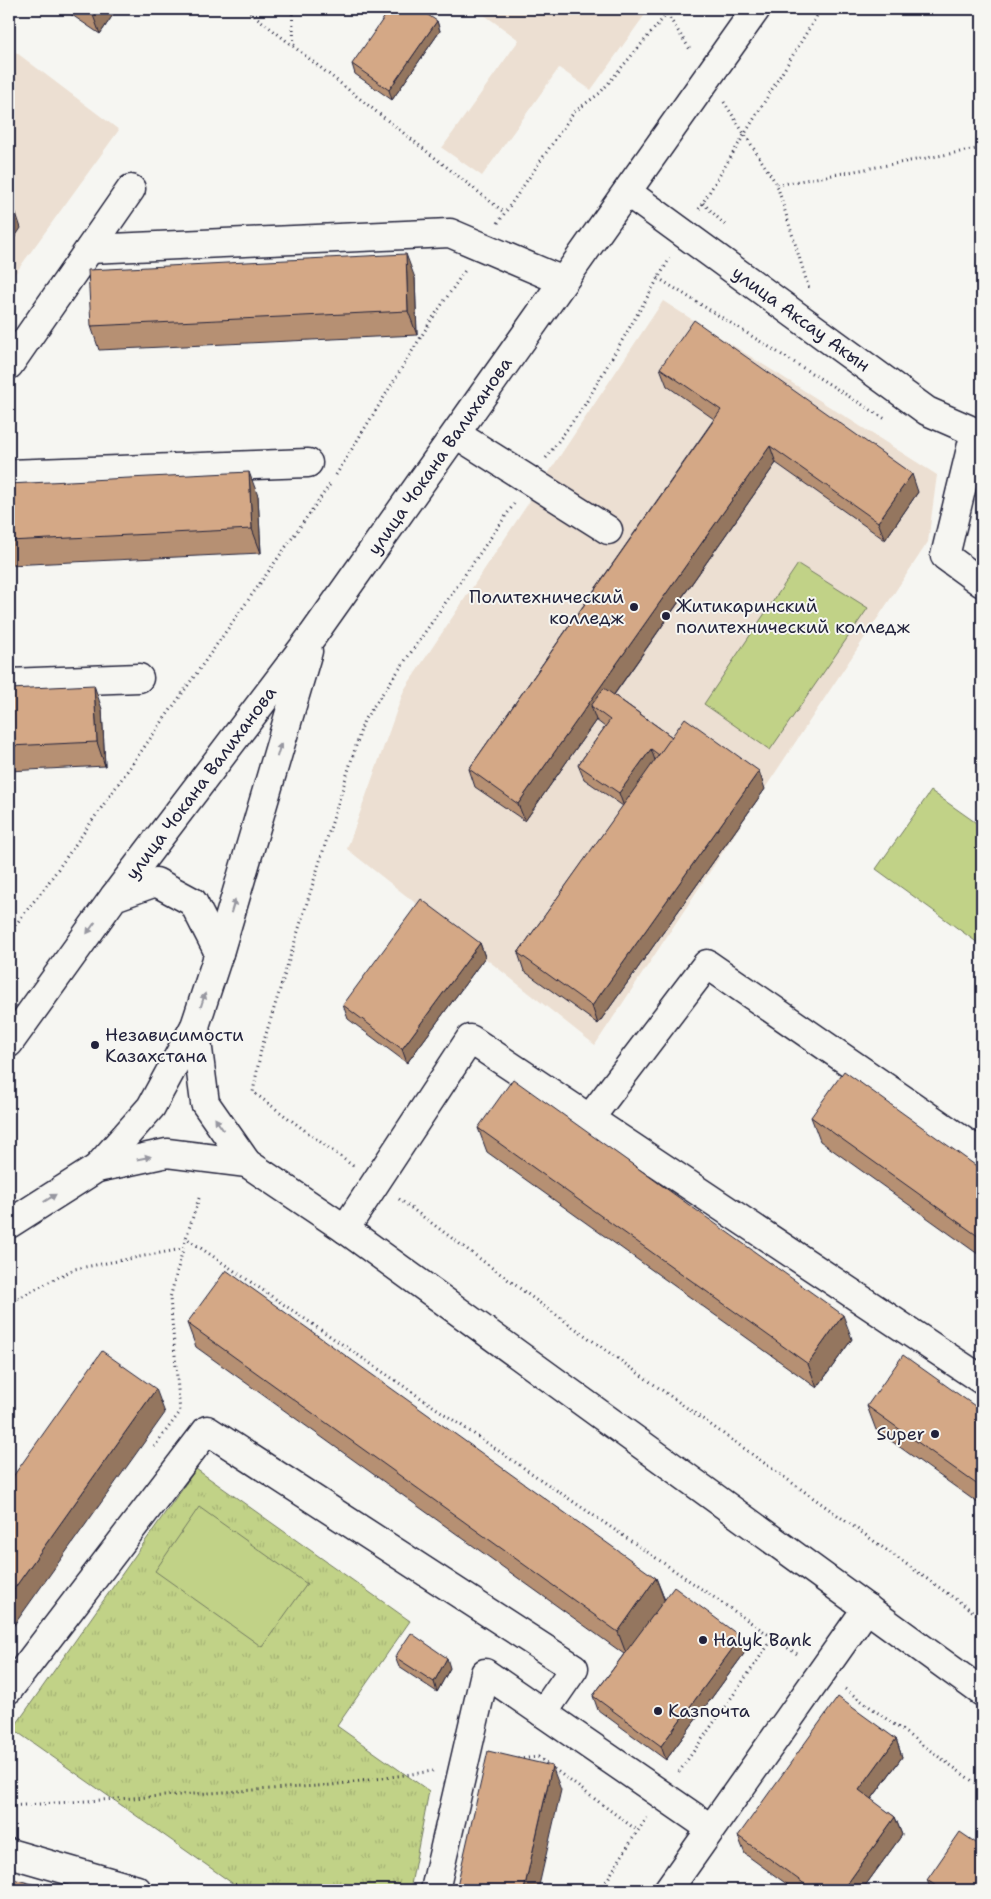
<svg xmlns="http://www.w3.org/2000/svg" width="991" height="1899" font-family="'Shantell Sans',sans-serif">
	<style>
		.built { fill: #ecdfd2 }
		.park { fill: url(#park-tufts); stroke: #727a61 }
		.pitch { fill: #c1d287; stroke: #727a61 }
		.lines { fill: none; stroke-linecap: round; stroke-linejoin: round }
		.minor-casing { stroke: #22223b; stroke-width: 31 }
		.path { stroke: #22223b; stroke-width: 3; stroke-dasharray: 1 4; stroke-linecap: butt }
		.minor { stroke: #f6f6f2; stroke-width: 28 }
		.wall { fill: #b69073; stroke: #22223b }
		.shaded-wall { fill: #94765e; stroke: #22223b }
		.building { fill: #d4a886; stroke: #22223b }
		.oneway { fill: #9797a0 }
		.poi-dot { fill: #22223b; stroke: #f6f6f2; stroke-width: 2 }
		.labels { text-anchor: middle; stroke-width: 4; stroke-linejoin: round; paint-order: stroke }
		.street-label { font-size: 18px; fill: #22223b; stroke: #f6f6f2 }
		.poi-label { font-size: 18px; fill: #22223b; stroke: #f6f6f2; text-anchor: start }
	</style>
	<defs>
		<pattern id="park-tufts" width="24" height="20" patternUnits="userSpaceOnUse" patternTransform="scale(1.25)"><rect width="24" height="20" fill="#c1d287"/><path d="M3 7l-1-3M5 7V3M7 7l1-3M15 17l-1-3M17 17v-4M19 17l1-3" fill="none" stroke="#a6b475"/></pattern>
	</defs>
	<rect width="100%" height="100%" fill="#f6f6f2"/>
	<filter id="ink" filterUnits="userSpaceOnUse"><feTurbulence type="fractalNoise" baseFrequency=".02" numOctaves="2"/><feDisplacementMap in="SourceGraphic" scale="10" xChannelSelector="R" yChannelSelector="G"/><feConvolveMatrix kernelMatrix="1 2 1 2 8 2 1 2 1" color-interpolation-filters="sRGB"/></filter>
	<g filter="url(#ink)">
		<!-- built -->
		<g class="built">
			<path d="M476 9H649L591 90 559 68 482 176 442 148 519 40Z"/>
			<path d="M9 47 119 130 9 282Z"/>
			<path d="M663 301 937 475 928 542 595 1045 347 849 404 690Z"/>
		</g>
		<!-- park -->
		<path class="park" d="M196 1469 410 1621 337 1726 429 1791 410 1890H242L13 1729Z"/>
		<!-- pitch -->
		<g class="pitch">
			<path d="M798 564 868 608 770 750 704 704Z"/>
			<path d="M931 791 982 827V946L876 869Z"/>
			<path d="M199 1507 307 1584 262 1647 155 1571Z"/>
		</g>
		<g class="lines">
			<defs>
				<g id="minor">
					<path d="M627 192 927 411 975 432 982 434"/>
					<path d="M90 249 450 233 563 281"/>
					<path d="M9 365 131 189"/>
					<path d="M975 432 945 556 982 583"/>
					<path d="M456 434 608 530"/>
					<path d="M9 474 308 463"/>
					<path d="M9 683 139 678"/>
					<path d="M114 897 313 635 756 9"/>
					<path d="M219 953 308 651"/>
					<path d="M195 1026 205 1103 247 1163 345 1229 982 1692"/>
					<path d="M9 1043 114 897 156 882 193 902 219 953 195 1026 151 1107 97 1168 9 1224"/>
					<path d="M590 1118 707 964 982 1154"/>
					<path d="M97 1168 167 1153 247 1163"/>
					<path d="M345 1229 470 1039 982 1380"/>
					<path d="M9 1689 207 1430 574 1668 543 1713"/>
					<path d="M9 1853 137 1890"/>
					<path d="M435 1890 485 1673 710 1828"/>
					<path d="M668 1890 867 1608"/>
				</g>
			</defs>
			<!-- minor casing -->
			<use href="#minor" class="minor-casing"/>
			<!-- path -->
			<g class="path">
				<path d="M246 9 505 213"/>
				<path d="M292 9 294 46"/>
				<path d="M667 14 691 51"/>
				<path d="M724 102 777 185 809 289"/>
				<path d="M777 185 982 148"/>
				<path d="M703 203 725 225"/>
				<path d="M699 209 821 9"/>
				<path d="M498 223 574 112 600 93 671 9"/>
				<path d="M658 278 887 420"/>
				<path d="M546 458 584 406 670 258"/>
				<path d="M336 475 432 319 466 269"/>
				<path d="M9 933 46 886 331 483"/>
				<path d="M353 1166 253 1092 261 1050 364 720 514 504"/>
				<path d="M199 1198 186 1238 800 1656"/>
				<path d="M399 1199 541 1304 982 1618"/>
				<path d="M9 1303 74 1269 182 1249"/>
				<path d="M154 1447 180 1412 170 1298 186 1238"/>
				<path d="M845 1689 982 1788"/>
				<path d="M518 1759 538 1757 638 1831"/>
				<path d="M679 1772 774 1637"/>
				<path d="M9 1806 332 1785 433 1771"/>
				<path d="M601 1890 631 1841 647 1818"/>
			</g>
			<!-- minor -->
			<use href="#minor" class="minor"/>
		</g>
		<!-- wall -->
		<g class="wall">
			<path d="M63 9H117L100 34Z"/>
			<path d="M437 21 440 31 392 100 355 74 352 64Z"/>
			<path d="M415 278 417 335 99 350 91 326Z"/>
			<path d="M660 368 918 492 885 540 776 463 614 695 672 737 765 789 598 1024 524 971 518 953 623 806 584 779 578 765 605 727 596 720 525 821 475 787 469 769 714 419 667 386Z"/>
			<path d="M9 484 258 496 261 553 9 565Z"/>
			<path d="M982 514V528L979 519Z"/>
			<path d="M9 689 102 709 105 766 9 771Z"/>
			<path d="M480 943 485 957 407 1063 348 1019 343 1005Z"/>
			<path d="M811 1117 982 1170V1257L820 1141Z"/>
			<path d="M478 1128 852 1339 817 1388 487 1152Z"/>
			<path d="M187 1323 656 1578 665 1600 746 1651 666 1760 598 1710 593 1696 624 1654 196 1347Z"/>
			<path d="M867 1406 982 1411V1506L876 1430Z"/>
			<path d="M395 1657 450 1668 437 1692 399 1667Z"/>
			<path d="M896 1739 902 1757 871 1800 895 1817 902 1835 862 1890H795L745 1854 738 1836Z"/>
			<path d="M927 1880 982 1890H931Z"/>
		</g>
		<!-- shaded-wall -->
		<g class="shaded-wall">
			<path d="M92 9H117L100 34 91 10Z"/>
			<path d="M437 21 440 31 392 100 389 90Z"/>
			<path d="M15 210 21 228 9 246V219Z"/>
			<path d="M406 254 415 278 417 335 408 311Z"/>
			<path d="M770 446 776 463 601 713 591 706 596 720 525 821 518 804Z"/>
			<path d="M249 472 258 496 261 553 252 529Z"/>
			<path d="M912 474 918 492 885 540 878 522Z"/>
			<path d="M94 685 102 709 105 766 97 742Z"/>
			<path d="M651 749 656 763 624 807 619 793Z"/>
			<path d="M759 771 765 789 598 1024 592 1006Z"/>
			<path d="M480 943 485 957 407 1063 402 1049Z"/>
			<path d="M843 1315 852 1339 817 1388 808 1364Z"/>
			<path d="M156 1389 165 1413 9 1632V1596Z"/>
			<path d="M656 1578 665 1602 627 1656 618 1632Z"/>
			<path d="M741 1637 746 1651 666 1760 661 1746Z"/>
			<path d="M447 1658 450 1668 437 1692 434 1682Z"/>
			<path d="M896 1739 902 1757 865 1808 859 1790Z"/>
			<path d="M552 1766 561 1790 538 1890H524Z"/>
			<path d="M895 1817 902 1835 862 1890H843Z"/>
		</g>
		<!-- building -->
		<g class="building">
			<path d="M390 9H419L437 21 389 90 352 64Z"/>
			<path d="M9 206 15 210 9 219Z"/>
			<path d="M406 254 408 311 91 326 88 270Z"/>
			<path d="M694 320 912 474 878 522 770 446 518 804 469 769 721 410 660 368Z"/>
			<path d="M249 472 252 529 9 541V484Z"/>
			<path d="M982 514V521L979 519Z"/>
			<path d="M94 685 97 742 9 746V689Z"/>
			<path d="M604 688 672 737 659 755 651 749 619 793 578 765 610 720 591 706Z"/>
			<path d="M685 718 759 771 592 1006 518 953Z"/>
			<path d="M421 899 480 943 402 1049 343 1005Z"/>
			<path d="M844 1071 982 1170V1239L811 1117Z"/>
			<path d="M513 1079 843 1315 808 1364 478 1128Z"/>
			<path d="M226 1270 656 1578 618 1632 187 1323Z"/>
			<path d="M102 1351 156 1389 9 1596V1482Z"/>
			<path d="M903 1355 982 1411V1488L867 1406Z"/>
			<path d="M674 1587 741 1637 661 1746 593 1696Z"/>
			<path d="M411 1633 447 1658 434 1682 395 1657Z"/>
			<path d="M838 1697 896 1739 859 1790 895 1817 843 1890H813L738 1836Z"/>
			<path d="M488 1751 552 1766 524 1890H456Z"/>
			<path d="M960 1832 982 1847V1890H942L927 1880Z"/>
			<path d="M9 1878 57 1890H9Z"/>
		</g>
		<!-- one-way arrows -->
		<defs><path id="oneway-solid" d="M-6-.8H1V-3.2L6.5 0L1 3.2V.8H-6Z" transform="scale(1.25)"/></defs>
		<g class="oneway">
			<use href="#oneway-solid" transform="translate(279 750) rotate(-73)"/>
			<use href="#oneway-solid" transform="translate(233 906) rotate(-73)"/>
			<use href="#oneway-solid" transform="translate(91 928) rotate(126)"/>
			<use href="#oneway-solid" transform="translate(203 1000) rotate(-72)"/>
			<use href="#oneway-solid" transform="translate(219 1124) rotate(-125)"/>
			<use href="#oneway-solid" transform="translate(144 1158) rotate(-12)"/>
			<use href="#oneway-solid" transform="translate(50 1198) rotate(-32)"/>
		</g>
	</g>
	<!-- markers -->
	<g class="poi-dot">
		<circle cx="634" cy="607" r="5"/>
		<circle cx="666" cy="616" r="5"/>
		<circle cx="95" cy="1045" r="5"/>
		<circle cx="935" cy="1434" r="5"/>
		<circle cx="703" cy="1640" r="5"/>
		<circle cx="658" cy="1711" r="5"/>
	</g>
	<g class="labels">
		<!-- street labels -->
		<g class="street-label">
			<text transform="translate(801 319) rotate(36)" y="6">улица Аксау Акын</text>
			<text transform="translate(440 456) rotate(-55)" y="6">улица Чокана Валиханова</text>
			<text transform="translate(201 783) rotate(-53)" y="6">улица Чокана Валиханова</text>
		</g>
		<!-- poi labels -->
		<g class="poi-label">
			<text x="624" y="603" text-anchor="end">Политехнический<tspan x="624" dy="21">колледж</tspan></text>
			<text x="676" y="612">Житикаринский<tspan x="676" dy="21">политехнический колледж</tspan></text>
			<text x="105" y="1041">Независимости<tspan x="105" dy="21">Казахстана</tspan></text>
			<text x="925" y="1440" text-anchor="end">Super</text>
			<text x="713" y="1646">Halyk Bank</text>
			<text x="668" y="1717">Казпочта</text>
		</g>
	</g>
	<!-- margin -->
	<rect width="991" height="1899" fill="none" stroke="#f6f6f2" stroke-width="30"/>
	<rect x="15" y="15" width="961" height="1869" fill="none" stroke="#22223b" stroke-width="2" filter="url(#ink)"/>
</svg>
